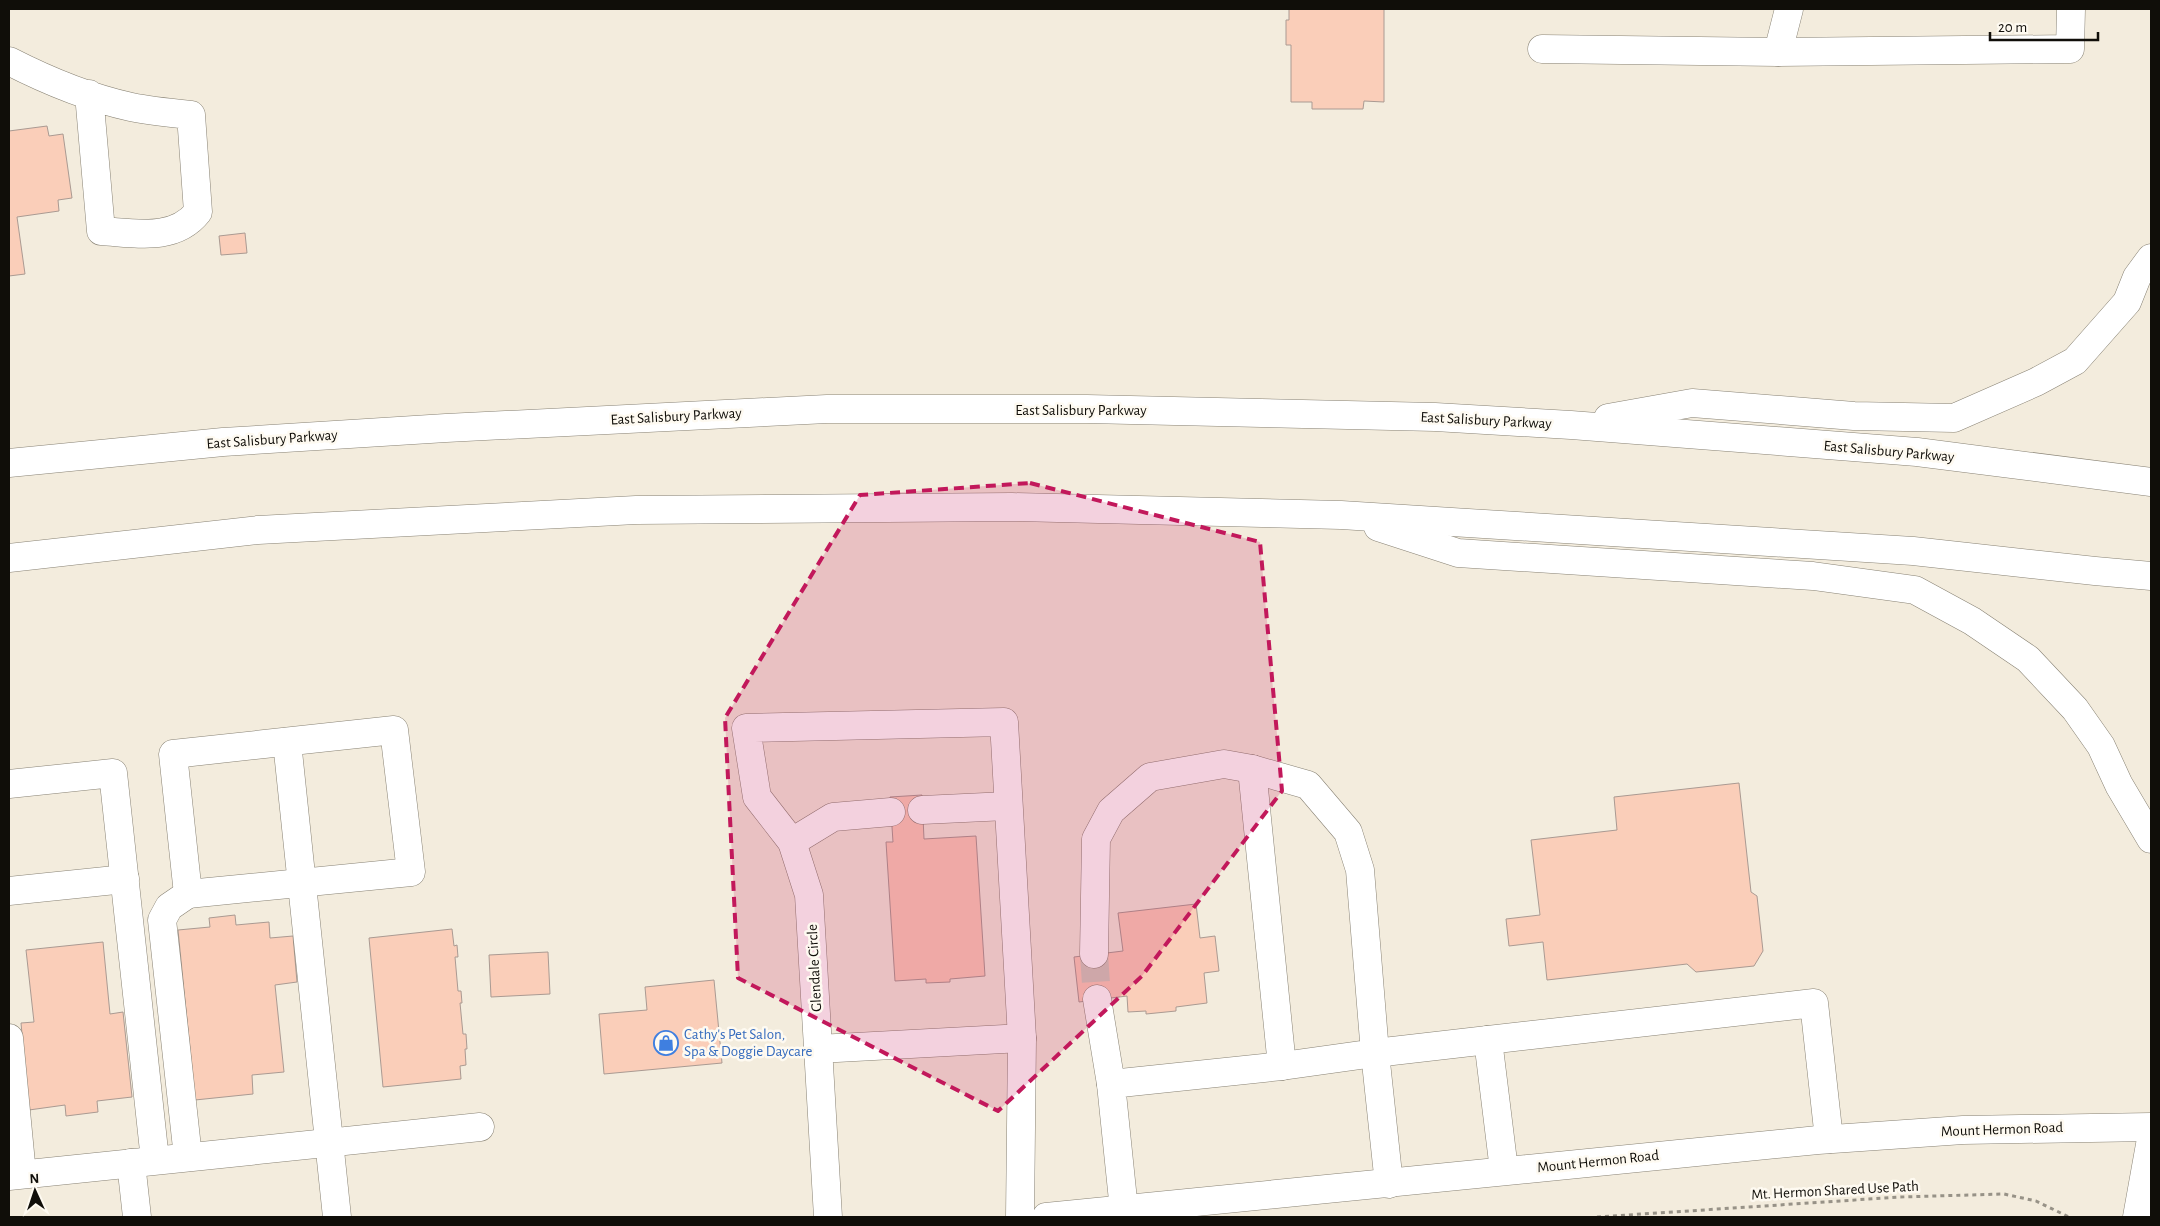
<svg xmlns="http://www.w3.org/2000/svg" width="2160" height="1226" font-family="'Alegreya Sans',sans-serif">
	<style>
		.building { fill: #faceb9; stroke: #aa9a92 }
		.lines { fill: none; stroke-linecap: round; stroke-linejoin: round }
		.minor-tunnel { stroke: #d1cbbd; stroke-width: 28; stroke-dasharray: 28 14; stroke-linecap: butt }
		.minor-casing { stroke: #888274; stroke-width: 29 }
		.major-casing { stroke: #888274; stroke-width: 29 }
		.path { stroke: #979287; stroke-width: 3; stroke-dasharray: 4 4; stroke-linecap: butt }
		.minor { stroke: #fff; stroke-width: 28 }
		.major { stroke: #fff; stroke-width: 28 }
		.marked { fill: #c2185b; fill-opacity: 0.2; stroke: #c2185b; stroke-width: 4; stroke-dasharray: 10 6; stroke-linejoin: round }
		.labels { text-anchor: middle; stroke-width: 5; stroke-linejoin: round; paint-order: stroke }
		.street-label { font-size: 15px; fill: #100e09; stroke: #fefaf1 }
		.shop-label { font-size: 15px; fill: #366cbe; stroke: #fefaf1; text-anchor: start }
	</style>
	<rect width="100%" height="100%" fill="#f3ecdd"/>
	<!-- building -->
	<g class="building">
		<path d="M1289 9H1384V102L1364 101 1363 109H1312V102H1291V45H1286V20H1289Z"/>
		<path d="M47 126 49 136 63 134 72 198 58 200 59 211 17 217 25 274 9 276V131Z"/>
		<path d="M245 233 247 253 221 255 219 236Z"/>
		<path d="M1739 783 1751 892 1757 896 1763 951 1754 966 1696 972 1687 964 1547 980 1543 942 1509 946 1506 919 1540 915 1531 840 1617 830 1614 797Z"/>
		<path d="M922 795 924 839 976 836 985 976 950 979V982L926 983V979L895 981 886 842H893L890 797Z"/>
		<path d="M1196 904 1200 938 1215 936 1219 971 1204 973 1207 1003 1176 1007V1011L1146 1014V1011L1128 1012 1127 996 1079 1002 1074 957 1123 951 1118 913Z"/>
		<path d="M235 915 236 925 269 922 270 938 293 936 297 982 275 985 284 1072 252 1075 253 1094 195 1100 178 930 210 927 209 918Z"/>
		<path d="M452 929 454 946 457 945 458 957H455L458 991H461L462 1003H460L463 1034H466L467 1049H465L466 1065 460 1066 461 1079 383 1087 369 938Z"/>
		<path d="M103 942 110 1014 123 1012 132 1097 97 1101 98 1112 66 1116 65 1105 29 1110 21 1023 34 1022 26 950Z"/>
		<path d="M548 952 550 994 491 997 489 955Z"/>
		<path d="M714 980 722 1063 604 1074 599 1014 647 1010 645 987Z"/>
	</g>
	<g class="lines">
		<!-- minor-tunnel -->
		<path class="minor-tunnel" d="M1094 954 1097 999"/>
		<defs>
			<g id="minor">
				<path d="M1542 49 1778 52 2070 49 2071 9"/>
				<path d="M1778 52 1789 9"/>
				<path d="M9 61C46 80 90 98 131 107 150 111 171 113 191 115L198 212C174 242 135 233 101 231L89 94"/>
				<path d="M394 730 411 872 188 894 173 754Z"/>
				<path d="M287 742 337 1217"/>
				<path d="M1252 769 1282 1066"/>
				<path d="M9 784 113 773 155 1160"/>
				<path d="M922 810 1007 806"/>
				<path d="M792 842 833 817 891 812"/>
				<path d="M9 891 125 879"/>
				<path d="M1094 954 1096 839 1111 811 1150 777 1224 764 1252 769 1308 785 1348 832 1360 870 1375 1053 1282 1066 1111 1084 1124 1210"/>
				<path d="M1097 999 1111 1084"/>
				<path d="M9 1038 22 1174"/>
				<path d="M818 1049 1022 1038"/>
				<path d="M188 1157 162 920 169 907 188 894"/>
				<path d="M131 1163 137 1217"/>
				<path d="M1504 1170 1488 1040 1814 1003 1829 1139"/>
				<path d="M9 1176 480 1127"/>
				<path d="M1389 1184 1375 1053 1488 1040"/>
				<path d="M828 1217 809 895 792 842 757 797 746 728 1004 722 1022 1038 1020 1217"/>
				<path d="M2137 1217 2151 1139"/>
			</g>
			<g id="major">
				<path d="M1608 418 1692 403 1854 416 1954 418 2036 382 2075 361 2127 302 2137 277 2151 258"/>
				<path d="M9 463 223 442 446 428 827 409H1087L1435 417 1571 425 1917 452 2151 482"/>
				<path d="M1378 527 1458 553 1813 576 1915 590 1972 621 2028 659 2075 709 2101 746 2119 785 2151 839"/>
				<path d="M9 558 258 530 636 510 1012 507 1341 515 1913 551 2095 571 2151 576"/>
				<path d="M1046 1217 1818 1140 1963 1130 2151 1127"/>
			</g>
		</defs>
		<!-- minor casing -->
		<use href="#minor" class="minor-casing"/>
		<!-- major casing -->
		<use href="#major" class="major-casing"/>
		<!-- path -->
		<path class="path" d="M1597 1217 1900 1197 2004 1194 2036 1201 2069 1217"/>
		<!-- minor -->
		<use href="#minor" class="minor"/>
		<!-- major -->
		<use href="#major" class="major"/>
	</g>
	<!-- marked area -->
	<path class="marked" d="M1030 483 1260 542 1282 791 1142 976 998 1111 738 978 725 718 860 495Z"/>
	<!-- icons -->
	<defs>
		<symbol id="shop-ring" viewBox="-11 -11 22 22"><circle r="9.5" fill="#fefaf1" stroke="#3f7fe0" stroke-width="1.5"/><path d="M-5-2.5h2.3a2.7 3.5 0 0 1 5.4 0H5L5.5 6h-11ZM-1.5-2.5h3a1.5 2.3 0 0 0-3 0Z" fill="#3f7fe0"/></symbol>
	</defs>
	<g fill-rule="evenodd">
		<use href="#shop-ring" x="652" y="1029" width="28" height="28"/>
	</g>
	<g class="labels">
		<!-- street labels -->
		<g class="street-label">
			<text x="1081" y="415">East Salisbury Parkway</text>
			<text transform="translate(676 416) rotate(-3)" y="5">East Salisbury Parkway</text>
			<text transform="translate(1486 420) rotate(3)" y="5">East Salisbury Parkway</text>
			<text transform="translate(272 439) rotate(-4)" y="5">East Salisbury Parkway</text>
			<text transform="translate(1889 451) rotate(5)" y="5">East Salisbury Parkway</text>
			<text transform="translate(814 968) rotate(-93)" y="5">Glendale Circle</text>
			<text transform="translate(2002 1129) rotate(-2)" y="5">Mount Hermon Road</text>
			<text transform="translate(1598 1161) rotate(-6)" y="5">Mount Hermon Road</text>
			<text transform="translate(1835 1190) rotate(-3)" y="5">Mt. Hermon Shared Use Path</text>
		</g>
		<!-- shop labels -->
		<g class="shop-label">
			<text x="684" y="1039">Cathy's Pet Salon,<tspan x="684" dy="17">Spa &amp; Doggie Daycare</tspan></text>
		</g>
	</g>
	<!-- border -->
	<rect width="2160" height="1226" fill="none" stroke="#100e09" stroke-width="20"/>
	<!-- north arrow -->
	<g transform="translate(35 1191) rotate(357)" stroke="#fefaf1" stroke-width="4" paint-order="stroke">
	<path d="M0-4L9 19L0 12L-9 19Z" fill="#100e09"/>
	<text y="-8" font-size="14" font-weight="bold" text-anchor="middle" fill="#100e09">N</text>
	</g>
	<!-- scale -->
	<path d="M1990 32v8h108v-8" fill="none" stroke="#100e09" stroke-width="2.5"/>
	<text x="1998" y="32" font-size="15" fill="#100e09" stroke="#fefaf1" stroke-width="4" paint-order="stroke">20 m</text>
</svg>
